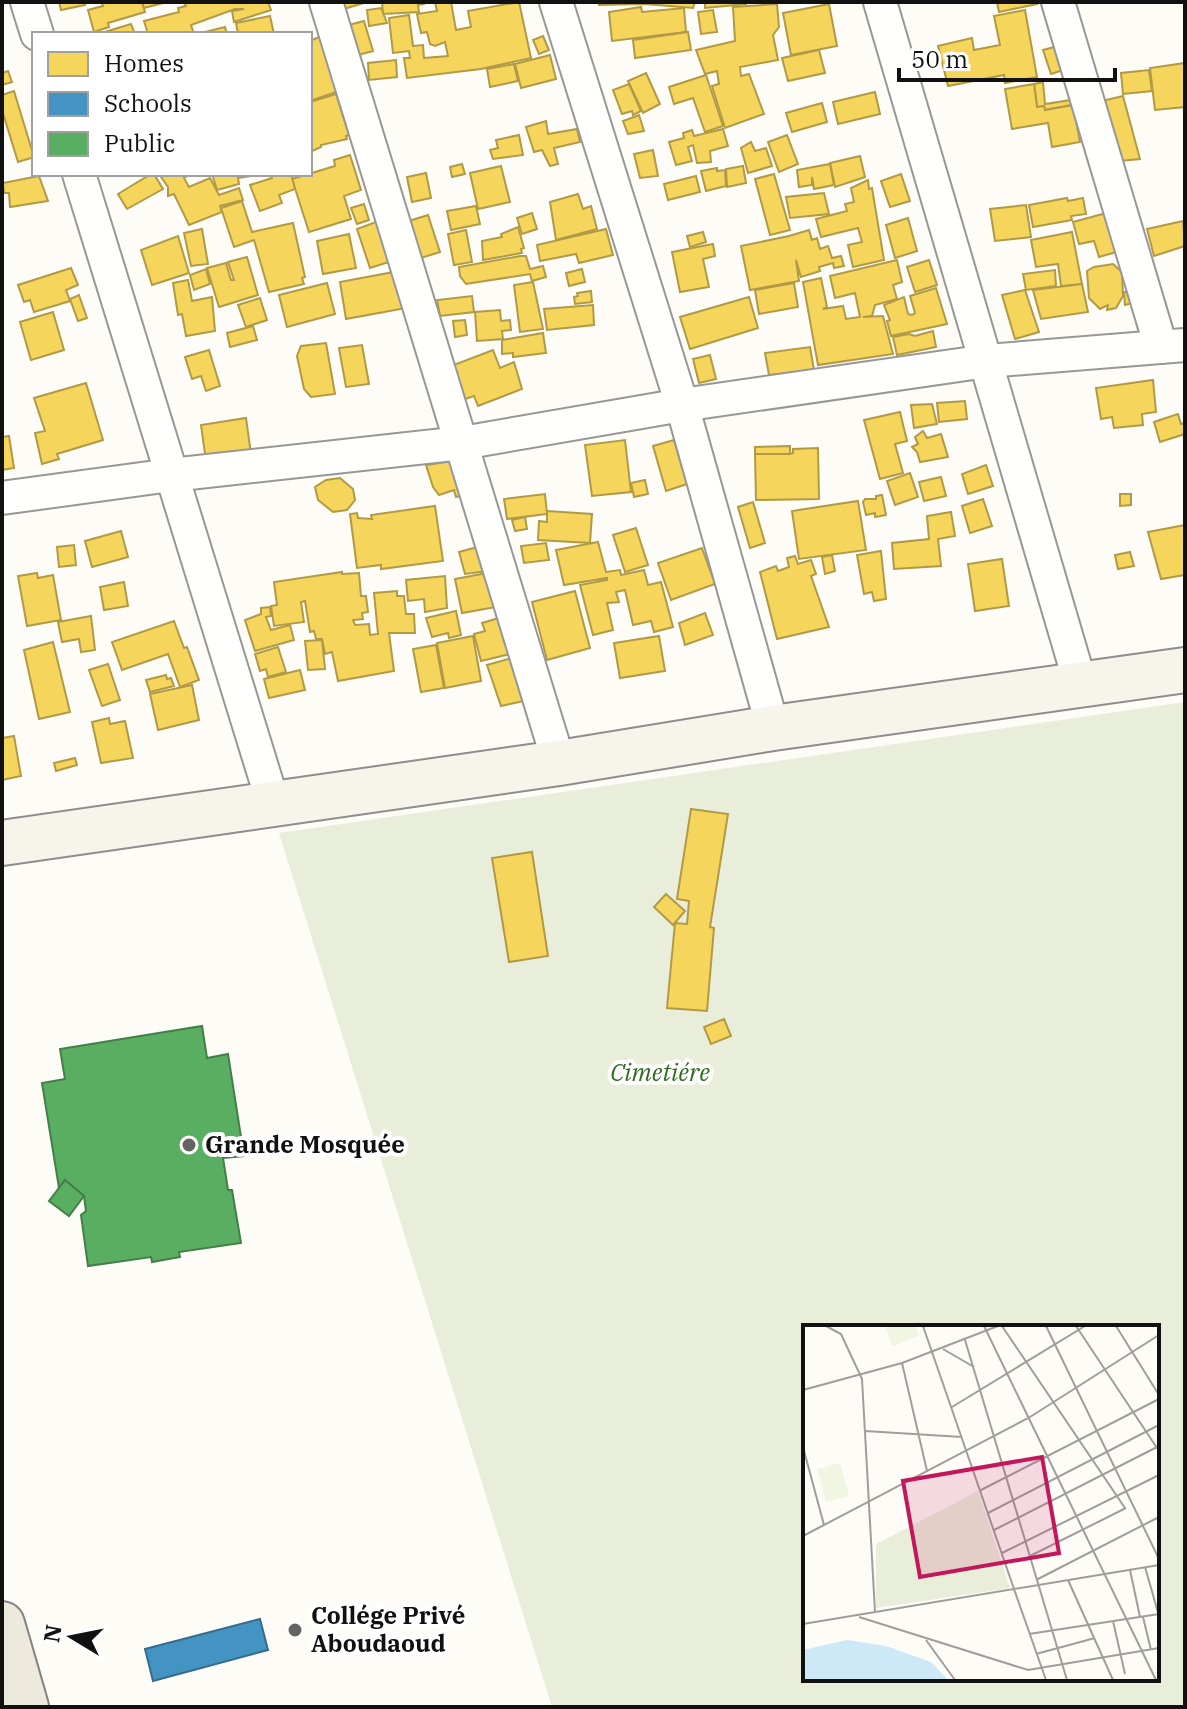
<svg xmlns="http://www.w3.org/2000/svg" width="1187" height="1709" font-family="'IBM Plex Serif',serif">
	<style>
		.cemetery { fill: #e9eedb; fill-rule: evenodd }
		.homes { fill: #f6d55c; stroke: #b19a46; stroke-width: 2 }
		.schools { fill: #4393c3; stroke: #346c8e; stroke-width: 2 }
		.public { fill: #5aae61; stroke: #447f49; stroke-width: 2 }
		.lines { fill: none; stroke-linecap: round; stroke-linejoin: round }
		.street-casing { stroke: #979795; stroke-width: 36 }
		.secondary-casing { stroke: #8e8d8b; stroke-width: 48 }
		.primary-casing { stroke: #858482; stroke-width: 48 }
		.street { stroke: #fffffe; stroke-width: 32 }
		.secondary { stroke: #f6f4eb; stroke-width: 44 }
		.primary { stroke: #ede9dc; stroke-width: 44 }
		.poi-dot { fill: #646362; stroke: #fff; stroke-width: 3 }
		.labels { text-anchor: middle; stroke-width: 8; stroke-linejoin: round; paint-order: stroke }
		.park-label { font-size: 24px; font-style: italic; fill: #2f6b1f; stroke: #fff }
		.poi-label { font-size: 24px; font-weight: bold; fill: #111; stroke: #fff; text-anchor: start }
		.inset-road { fill: none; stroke: #9f9e9b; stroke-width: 2 }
		.view { fill: #c2185b; fill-opacity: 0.15; stroke: #c2185b; stroke-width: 4 }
		.inset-edge { fill: none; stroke: #111; stroke-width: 4 }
	</style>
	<rect width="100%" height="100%" fill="#fdfcf7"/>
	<!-- cemetery -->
	<path class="cemetery" d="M1185 702V1707H552L279 833ZM805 1327H1157V1679H805Z"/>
	<!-- homes -->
	<g class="homes">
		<path d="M59 2H84L85 5 61 10Z"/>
		<path d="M101 2H142L145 12 108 23 109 27 94 32 88 10 103 6Z"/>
		<path d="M142 2H167L144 8Z"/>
		<path d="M184 2H268L271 10 234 22 232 11 244 9H235L191 25 194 34H148L144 21 179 12 178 8 186 6Z"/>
		<path d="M342 2H367L344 9Z"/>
		<path d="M382 2H424V4L418 5 419 12 383 14Z"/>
		<path d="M435 2H451L456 30 471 27 468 11 519 2 531 58 481 69 407 78 404 58H410L409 51 393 53 389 18 409 15 413 46 423 45 424 58 448 56 445 42 435 46 430 44 427 32 421 33 417 14 437 11Z"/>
		<path d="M599 2H695L693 8 645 4 599 5Z"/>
		<path d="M705 2H746V4L705 8Z"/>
		<path d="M997 2H1036L1037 4 999 12Z"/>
		<path d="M777 4 779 27 773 35 778 60 740 67 741 76 749 74 764 114 725 128 712 86 719 84 717 71 705 74 696 50 735 41 733 7Z"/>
		<path d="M829 4 837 46 791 55 783 13Z"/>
		<path d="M641 7 642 12 684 8 686 32 612 41 609 12Z"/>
		<path d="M381 8 387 23 369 26 367 10Z"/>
		<path d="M713 10 717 32 701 34 698 12Z"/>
		<path d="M1025 10 1037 77 1005 83 1004 75 948 86 938 46 972 38 974 50 1000 45 994 16Z"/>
		<path d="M270 16 274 34H238L236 23Z"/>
		<path d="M364 21 373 51 354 56 345 26Z"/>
		<path d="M131 24 135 34H98Z"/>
		<path d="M225 27 227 34H202L201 33Z"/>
		<path d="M688 32 691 50 635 58 633 40Z"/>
		<path d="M543 36 549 50 539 54 533 40Z"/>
		<path d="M319 37 342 90 310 101 312 83 310 41Z"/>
		<path d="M1058 46 1066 69 1051 74 1043 50Z"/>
		<path d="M819 50 825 73 788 81 782 58Z"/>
		<path d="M550 55 556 79 521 88 515 64Z"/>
		<path d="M396 60 397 77 369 80 368 63Z"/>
		<path d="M1185 63V107L1155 110 1150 68Z"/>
		<path d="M514 64 518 81 490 87 487 69Z"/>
		<path d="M1149 70 1152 91 1123 94 1121 73Z"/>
		<path d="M8 71 12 82 2 85V73Z"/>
		<path d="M646 73 660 104 643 113 628 81Z"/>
		<path d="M706 75 723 126 705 132 693 98 674 104 669 87Z"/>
		<path d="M1043 82 1045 104 1071 100 1072 105 1045 110 1044 106 1037 107 1034 84Z"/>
		<path d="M629 84 641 111 633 115 632 111 622 114 613 90Z"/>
		<path d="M1034 84 1037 107 1044 106 1045 110 1073 105 1080 142 1052 147 1048 123 1012 129 1005 89Z"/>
		<path d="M14 91 34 157 18 162 2 110V95Z"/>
		<path d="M875 92 880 114 838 124 833 102Z"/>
		<path d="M336 94 349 135 346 136 347 139 321 145V147L310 152V129L312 128 310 102Z"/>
		<path d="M1123 96 1140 159 1119 161 1102 101Z"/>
		<path d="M822 103 827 122 792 132 786 113Z"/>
		<path d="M639 115 644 131 628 134 623 121Z"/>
		<path d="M546 121 548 134 577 129 580 142 554 148 558 164 550 166 542 150 534 152 526 127Z"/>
		<path d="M723 129 728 146 710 151 711 162 697 163 693 145 688 147 692 161 676 165 669 142 684 138 683 133 692 130 694 136Z"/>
		<path d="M519 135 523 155 493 159 490 150 498 148 496 140Z"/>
		<path d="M787 135 798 164 779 172 768 142Z"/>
		<path d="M751 142 755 151 766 148 772 166 748 173 741 148Z"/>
		<path d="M653 150 658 176 640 178 634 154Z"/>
		<path d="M350 155 361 190 344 196 351 219 309 232 292 179 335 166 334 160Z"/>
		<path d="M860 156 865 177 835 187 830 163Z"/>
		<path d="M462 164 465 174 452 177 450 167Z"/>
		<path d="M830 164 834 185 814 189 812 177V185L799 187 797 170Z"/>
		<path d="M501 166 510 202 478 209 470 173Z"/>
		<path d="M743 166 746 183 727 187 726 169Z"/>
		<path d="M717 168V171L725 170 726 186 706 191 701 171Z"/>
		<path d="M426 173 431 198 412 202 407 177Z"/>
		<path d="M151 174H154L163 189 127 209 118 194Z"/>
		<path d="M159 174H191L184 178 189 187 210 178 219 195 239 188 243 200 220 206 222 212 189 225 174 194 168 196V187Z"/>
		<path d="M212 174H265L238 178 239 184 217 190Z"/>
		<path d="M271 174H291L295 189 279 195 282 203 260 211 250 185 272 178Z"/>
		<path d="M774 174 790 230 770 235 755 179Z"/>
		<path d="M901 174 910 201 890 207 881 181Z"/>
		<path d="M39 176 48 201 10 207 9 193H4L3 183Z"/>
		<path d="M696 176 700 192 668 200 664 184Z"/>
		<path d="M868 180 869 189 872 188 884 260 853 267 848 245 862 242 858 228 821 237 816 219 847 211 845 204 854 202 851 188Z"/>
		<path d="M824 193 829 214 790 218 786 197Z"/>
		<path d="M578 194 583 209 591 206 597 229 556 240 550 202Z"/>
		<path d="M1067 198 1068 201 1083 198 1086 214 1071 216 1072 220 1033 227 1029 205Z"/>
		<path d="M242 201 252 232 293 223 305 277 302 278 304 284 269 292 254 240 234 247 221 208Z"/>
		<path d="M364 204 369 220 357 224 351 208Z"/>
		<path d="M1026 205 1031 237 995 241 990 209Z"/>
		<path d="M476 206 480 224 451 230 447 211Z"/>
		<path d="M1110 212 1120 251 1099 257 1094 241 1079 244 1073 222Z"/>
		<path d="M532 213 537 229 522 234 517 218Z"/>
		<path d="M428 215 440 252 421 258 409 221Z"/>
		<path d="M908 218 917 251 895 258 886 225Z"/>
		<path d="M381 220 395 260 370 268 357 229Z"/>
		<path d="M1183 221 1185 246 1154 256 1147 229Z"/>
		<path d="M518 227 524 248 521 249 522 253 483 260 482 241 502 237 501 234Z"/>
		<path d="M202 229 208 264 191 266 184 233Z"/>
		<path d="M606 229 613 255 579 263 576 254 540 261 537 245Z"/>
		<path d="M466 230 472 262 454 265 448 234Z"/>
		<path d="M809 230 812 240 817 238 820 249 828 246 832 258 841 256 844 266 834 268 833 263 819 267 820 271 801 277 796 260 799 281 750 290 741 246 789 236Z"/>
		<path d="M703 232 706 242 690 247 687 236Z"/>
		<path d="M1072 232 1082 284 1061 286 1058 264 1036 267 1031 240Z"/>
		<path d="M349 234 356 268 323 274 317 241Z"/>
		<path d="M178 236 189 273 152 285 141 250Z"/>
		<path d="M713 244 715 256 703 259 709 287 680 292 672 252Z"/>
		<path d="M520 256H526L530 269 543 266 546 277 532 281 530 274 466 284 460 276 459 267Z"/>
		<path d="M247 257 258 295 219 307 207 268 226 263 231 280H234L228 262Z"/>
		<path d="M897 260 902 282 893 285 897 299 875 305 872 316 863 317 883 316 893 354 818 365 803 282 821 278 827 307 823 309 843 306 846 319 860 317 855 293 835 298 830 276Z"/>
		<path d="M929 260 937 285 915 292 907 267Z"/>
		<path d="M1113 264 1122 272 1123 296 1116 308 1107 310 1108 305 1100 309 1089 298 1087 271 1094 267Z"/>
		<path d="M71 268 78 285 66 290 70 301 34 312 30 300 24 302 18 285Z"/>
		<path d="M206 269 210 284 194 290 190 275Z"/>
		<path d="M582 269 585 282 569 286 566 273Z"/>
		<path d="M1055 270 1056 286 1026 290 1023 274Z"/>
		<path d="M399 271 406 308 346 319 340 282Z"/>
		<path d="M188 280 192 301 212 297 215 331 186 336 182 314 178 315 173 283Z"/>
		<path d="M533 282 543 329 520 332 514 285Z"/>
		<path d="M327 283 335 314 287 327 279 295Z"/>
		<path d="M794 283 798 307 759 314 755 290Z"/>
		<path d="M1082 284 1088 312 1041 319 1033 290Z"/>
		<path d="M936 288 947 324 891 336 887 321 890 320 884 305 904 297 908 314 912 315 915 313 910 296Z"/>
		<path d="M1025 290 1039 332 1015 339 1002 295Z"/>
		<path d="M591 291 592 302 575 304 574 297 578 296 577 293Z"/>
		<path d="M1132 291 1136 302 1125 305 1124 292Z"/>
		<path d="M79 295 87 318 78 321 70 299Z"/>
		<path d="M472 296 474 312 440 316 437 300Z"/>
		<path d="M749 297 758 328 690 349 680 317Z"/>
		<path d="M260 298 267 320 246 327 238 305Z"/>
		<path d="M593 305 594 325 547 330 544 309Z"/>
		<path d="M500 310 501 321 510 320 511 330 502 331 503 339 477 341 475 312Z"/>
		<path d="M53 312 64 350 31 360 20 322Z"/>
		<path d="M465 320 467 335 455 337 453 321Z"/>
		<path d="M253 326 257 340 230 347 227 333Z"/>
		<path d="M933 331 936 347 897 355 893 337 909 334 915 336Z"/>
		<path d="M543 333 546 353 513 357V353L502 354V340Z"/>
		<path d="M326 343 335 394 311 397 304 389 297 356 301 346Z"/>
		<path d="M362 345 369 384 346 387 339 348Z"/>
		<path d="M810 347 814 370 769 375 765 353Z"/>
		<path d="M209 350 220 386 206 391 201 376 192 379 185 357Z"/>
		<path d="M493 350 500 368 514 362 522 389 478 406 474 396 462 400 451 366Z"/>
		<path d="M710 355 716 379 699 383 693 359Z"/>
		<path d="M1153 380 1156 412 1142 414 1143 425 1114 428 1112 417 1101 419 1096 388Z"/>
		<path d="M86 383 103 440 57 454 59 459 42 464 35 433 45 431 34 398Z"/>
		<path d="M965 401 967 419 939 422 937 403Z"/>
		<path d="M932 404 937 424 914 428 911 405Z"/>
		<path d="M900 412 907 441 895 444 903 473 880 479 864 420Z"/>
		<path d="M1178 414 1181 424 1185 423V434L1160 442 1154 422Z"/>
		<path d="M246 418 251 454 206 461 201 425Z"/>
		<path d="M923 431 927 438 941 434 948 457 920 462 917 452 912 447 918 444 915 437Z"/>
		<path d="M9 436 14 468 2 470V437Z"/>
		<path d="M625 440 631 492 592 496 585 445Z"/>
		<path d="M674 440 687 484 666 491 653 446Z"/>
		<path d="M790 446V454H755V447Z"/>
		<path d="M818 448 819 499 756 500 755 454H790L793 453V449Z"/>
		<path d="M453 461 464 495 456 497 454 490 439 495 433 487 426 465Z"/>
		<path d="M986 465 993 486 968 494 962 474Z"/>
		<path d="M910 473 918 497 895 505 887 481Z"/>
		<path d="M941 477 946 496 924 501 919 482Z"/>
		<path d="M340 478 353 489 355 500 347 510 333 512 318 500 315 487 326 480Z"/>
		<path d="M645 480 648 494 634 497 631 483Z"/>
		<path d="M545 494 547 514 507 519 504 499Z"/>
		<path d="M1120 494H1131V505L1120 506Z"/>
		<path d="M882 495 886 515 875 517V513L866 515 863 502 865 499H876V496Z"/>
		<path d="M983 499 992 526 970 533 962 506Z"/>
		<path d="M858 501 866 550 799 559 792 511Z"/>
		<path d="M753 502 765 543 750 548 738 507Z"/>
		<path d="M435 506 443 561 381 569V565L357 568 350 514 357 513 358 518 372 519 371 515Z"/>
		<path d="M547 511 592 514 590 543 538 540 539 521 547 522Z"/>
		<path d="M951 512 955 536 938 539 941 566 894 569 892 543 929 539 927 516Z"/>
		<path d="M525 517 527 529 515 531 512 520Z"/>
		<path d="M1185 525V575L1161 579 1148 532Z"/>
		<path d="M636 528 648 565 625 572 613 535Z"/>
		<path d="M121 531 128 557 92 567 85 541Z"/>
		<path d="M598 542 606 572 620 570 621 575 644 570 648 585 661 582 673 627 654 632 651 621 633 625 625 590 616 592 619 602 607 603 613 630 593 635 580 585 607 580V578L564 585 556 550Z"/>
		<path d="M546 543 549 560 524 563 521 546Z"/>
		<path d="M74 545 76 565 59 567 57 547Z"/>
		<path d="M481 546 488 571 465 574 459 552Z"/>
		<path d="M702 548 715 584 671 600 658 563Z"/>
		<path d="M881 551 886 599 874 601 872 592 864 594 857 555Z"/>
		<path d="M1130 552 1134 566 1118 569 1115 555Z"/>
		<path d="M832 555 835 571 825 574 822 557Z"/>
		<path d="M795 556 798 564 811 560 816 574 811 576 829 627 777 639 760 572 776 566 778 571 789 567 787 558Z"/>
		<path d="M1002 559 1009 606 975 611 968 564Z"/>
		<path d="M342 572V574L359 573 361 596H366L368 612 362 613 363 619 353 620 355 625 369 624 370 635 378 634 374 593 397 591V596H404L406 614H414L415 633H389L394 671 338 681 332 652 325 654 322 639H316L314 631 310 632 305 601 301 602 304 622 274 626 271 606 277 605 274 582Z"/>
		<path d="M37 573 38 578 53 575 61 620 27 626 18 576Z"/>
		<path d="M487 573 496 607 462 613 455 579Z"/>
		<path d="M445 576 447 608 425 612 424 599 408 601 406 580Z"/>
		<path d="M124 582 128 606 104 610 100 587Z"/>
		<path d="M575 591 590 648 547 660 532 602Z"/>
		<path d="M270 607 271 616 266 617 271 630 290 625 294 640 255 651 245 620 261 614V608Z"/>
		<path d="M456 611 461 635 449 638 448 633 432 637 426 618Z"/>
		<path d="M705 613 713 635 685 645 679 623Z"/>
		<path d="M91 616 95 650 81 652 79 639 62 642 58 622Z"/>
		<path d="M502 617 514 653 481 661 474 634 485 631 482 623Z"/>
		<path d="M174 621 184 648 187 647 199 680 180 687 168 654 122 670 112 642Z"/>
		<path d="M473 636 481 681 445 688 437 643Z"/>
		<path d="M659 636 665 671 620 678 614 643Z"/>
		<path d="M322 640 325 669 308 670 305 641Z"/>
		<path d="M53 642 70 712 39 719 24 650Z"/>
		<path d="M436 645 444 688 421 692 413 649Z"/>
		<path d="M278 647 286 672 268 677 266 669 260 671 255 654Z"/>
		<path d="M515 657 528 700 501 706 487 665Z"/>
		<path d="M108 664 120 700 102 706 89 670Z"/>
		<path d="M300 670 305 690 269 698 264 679Z"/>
		<path d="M166 675 167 679 171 678 174 686 150 692 146 680Z"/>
		<path d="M192 685 199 720 158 730 150 694Z"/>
		<path d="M109 718 110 724 125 721 133 758 101 763 92 722Z"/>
		<path d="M14 736 21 776 2 780V738Z"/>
		<path d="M75 758 77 765 56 771 54 763Z"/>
		<path d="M691 809 728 814 710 927 714 928 707 1011 667 1008 675 923 687 924 689 901 677 899Z"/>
		<path d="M532 852 548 956 509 962 492 858Z"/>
		<path d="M666 894 685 911 673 925 654 907Z"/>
		<path d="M724 1019 731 1036 711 1044 704 1027Z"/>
	</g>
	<!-- schools -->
	<path class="schools" d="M260 1619 268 1650 153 1681 145 1649Z"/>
	<!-- public -->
	<g class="public">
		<path d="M202 1026 207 1058 228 1054 244 1156 223 1158 228 1190H232L241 1243 179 1252 180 1257 152 1262 151 1257 88 1266 81 1215 86 1211 84 1196 65 1180 59 1188 42 1083 65 1079 60 1049Z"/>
		<path d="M65 1180 84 1196 69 1216 49 1201Z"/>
	</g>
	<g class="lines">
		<defs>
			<g id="street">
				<path d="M27 2 37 34"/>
				<path d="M326 2 559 763"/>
				<path d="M556 2 682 405 773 728"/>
				<path d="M880 2 1081 686"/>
				<path d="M1058 2 1161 347"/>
				<path d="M79 174 273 803"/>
				<path d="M2 498 171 475 462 443 682 405 987 361 1185 345"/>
			</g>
			<path id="secondary" d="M2 843 559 763 773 728 1185 670"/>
			<path id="primary" d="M2 1624 26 1707"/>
		</defs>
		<!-- street casing -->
		<use href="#street" class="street-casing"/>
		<!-- secondary casing -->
		<use href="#secondary" class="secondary-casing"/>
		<!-- primary casing -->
		<use href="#primary" class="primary-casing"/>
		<!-- street -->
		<use href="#street" class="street"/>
		<!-- secondary -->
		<use href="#secondary" class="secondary"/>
		<!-- primary -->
		<use href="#primary" class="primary"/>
	</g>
	<!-- markers -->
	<g class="poi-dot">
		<circle cx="189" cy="1145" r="8"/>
		<circle cx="295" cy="1630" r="8"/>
	</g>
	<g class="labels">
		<!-- park labels -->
		<g class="park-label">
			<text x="660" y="1081">Cimetiére</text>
		</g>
		<!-- poi labels -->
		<g class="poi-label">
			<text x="205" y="1153">Grande Mosquée</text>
			<text x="311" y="1624">Collége Privé<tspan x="311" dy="28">Aboudaoud</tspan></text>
		</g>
	</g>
	<!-- overview -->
	<g transform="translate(803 1325)">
		<rect width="356" height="356" fill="#fdfcf7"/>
		<path d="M175 166 207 263 73 283V219Z" fill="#e9eedb"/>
		<path d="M82 1H113L116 11 89 21ZM37 138 46 171 23 177 14 144Z" fill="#f0f6e1"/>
		<path d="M44 315 83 321 128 337 145 355H0V325Z" fill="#cde8f7"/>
		<path class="inset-road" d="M23 1 38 9 59 54 72 287M120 1 129 27M181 1 353 355M199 1 322 183M243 1 356 234M273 1 356 126M313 1 356 70M162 15 264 355M140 24 171 42M99 38 124 146M0 65 99 38 195 1M149 82 282 1M62 106 159 112M0 122 21 200M178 165 356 74M185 188 356 100M191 205 356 121M0 211 227 92 356 10M199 228 356 150M227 231 323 183M342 242 356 291M327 245 337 292M233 255 356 192M265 255 310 355M56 292 225 345 356 323M340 292 348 325M310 296 322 349M0 299 211 264 129 27M226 309 356 289M123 315 152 355M233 329 292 313M243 355 211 264 356 240"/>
		<path class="view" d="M239 132 256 228 117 252 100 156Z"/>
		<rect width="356" height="356" class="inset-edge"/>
	</g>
	<!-- border -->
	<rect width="1187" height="1709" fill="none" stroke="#111111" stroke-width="8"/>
	<!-- legend -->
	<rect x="32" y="32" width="280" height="144" fill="#ffffff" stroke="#a0a0a0" stroke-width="2"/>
	<rect x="48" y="52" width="40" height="24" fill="#f6d55c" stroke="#a0a0a0" stroke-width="2"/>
	<text x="104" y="72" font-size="24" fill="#111111">Homes</text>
	<rect x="48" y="92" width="40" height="24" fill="#4393c3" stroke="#a0a0a0" stroke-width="2"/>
	<text x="104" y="112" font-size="24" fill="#111111">Schools</text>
	<rect x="48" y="132" width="40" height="24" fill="#5aae61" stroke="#a0a0a0" stroke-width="2"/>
	<text x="104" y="152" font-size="24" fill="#111111">Public</text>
	<!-- north arrow -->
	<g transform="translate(72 1637) rotate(280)" stroke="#ffffff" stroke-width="6" paint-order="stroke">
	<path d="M0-6L14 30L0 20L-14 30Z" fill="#111111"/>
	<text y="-12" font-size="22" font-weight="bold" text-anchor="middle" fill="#111111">N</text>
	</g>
	<!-- scale -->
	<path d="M899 68v12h216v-12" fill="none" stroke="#111111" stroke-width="4"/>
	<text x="911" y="68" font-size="24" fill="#111111" stroke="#ffffff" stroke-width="6" paint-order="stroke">50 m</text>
</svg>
